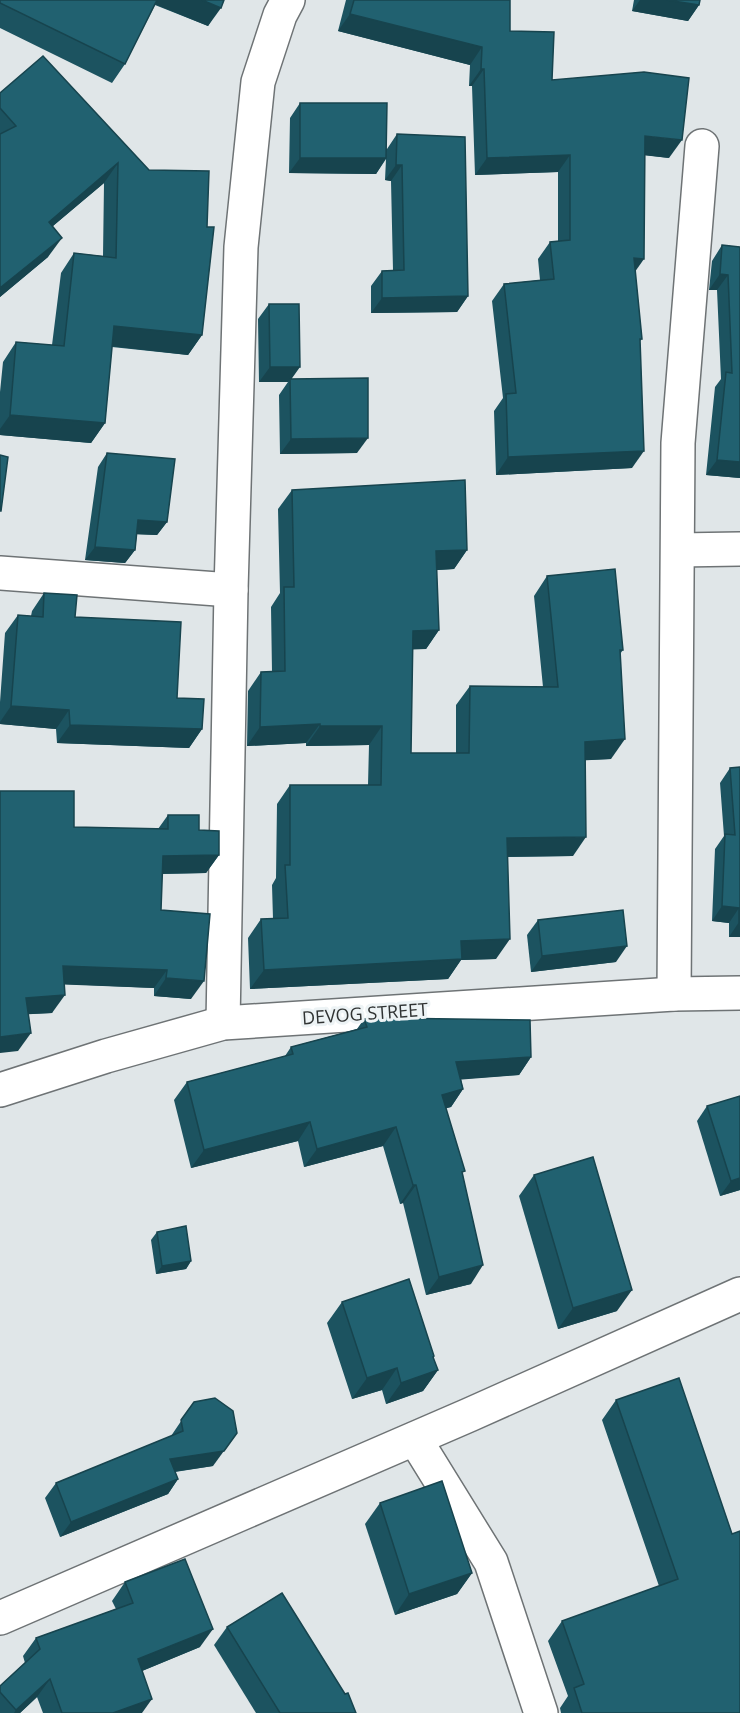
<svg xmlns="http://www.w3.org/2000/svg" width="740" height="1713" font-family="'Open Sans',sans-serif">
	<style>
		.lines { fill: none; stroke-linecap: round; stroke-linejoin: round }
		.minor-casing { stroke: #6e7375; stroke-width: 36 }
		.minor { stroke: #fff; stroke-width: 33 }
		.wall { fill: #1c5360 }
		.shaded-wall { fill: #17444e }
		.building { fill: #216170; stroke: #17444e; stroke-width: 1.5 }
		.labels { text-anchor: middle; stroke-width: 6; stroke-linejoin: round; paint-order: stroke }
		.street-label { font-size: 18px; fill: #303333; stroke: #edf3f5 }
	</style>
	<rect width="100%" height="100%" fill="#e0e6e8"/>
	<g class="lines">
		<defs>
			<g id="minor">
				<path d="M678 550 740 549"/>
				<path d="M0 573 231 590"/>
				<path d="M674 994 678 443 702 146"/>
				<path d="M223 1023 231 590 241 247 258 82 280 15 288 0"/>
				<path d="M0 1090 106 1056 223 1023 674 994 740 993"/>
				<path d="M415 1439 491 1562 541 1713"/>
				<path d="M0 1618 469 1415 740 1294"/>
			</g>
		</defs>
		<!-- minor casing -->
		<use href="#minor" class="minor-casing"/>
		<!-- minor -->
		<use href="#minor" class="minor"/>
	</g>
	<!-- wall -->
	<g class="wall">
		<path d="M0 0H224L208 26 155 5 125 64 112 83 0 28Z"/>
		<path d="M346 0H510V31L552 80 669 158 645 155 635 272 642 339 640 341 632 468 496 475 494 411 503 398 492 301 504 284 540 280 538 259 550 242 558 241V172L475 175 472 86H469L470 65 338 31Z"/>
		<path d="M634 0H700L699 5 688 21 632 11Z"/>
		<path d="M0 93 149 170 202 335 188 355 112 347 105 423 91 443 0 435V392L3 362 16 342 52 345 61 273 74 253 103 256 104 183 53 226 48 257 0 297Z"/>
		<path d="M300 103 387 149 397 134 468 296 457 312 371 313V286L382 271 393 270 391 181 385 180 386 159 376 174 289 173 290 118Z"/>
		<path d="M722 245 740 247V478L706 475 715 387 721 379 717 290H709L712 261Z"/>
		<path d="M269 304 292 379 357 453 280 454 279 395 288 382H259L258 319Z"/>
		<path d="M107 453 167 522 157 535 137 534 135 550 125 563 85 560 98 467Z"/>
		<path d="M292 490 467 550 454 569 436 570 439 630 426 649H412L411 753H456V705L470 686 543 687 534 596 547 576 623 650 620 654 611 759 585 760 573 856 507 857 496 959 461 960 448 979 250 989 248 938 261 919H273L272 885 276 878 277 804 290 785H368L369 745 306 746V743L247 746 248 691 261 672H272L271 607 280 593 278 509Z"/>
		<path d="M44 593 177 698 202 729 189 748 57 743 56 729 0 724V702L5 633 18 615 31 616 32 611Z"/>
		<path d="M740 767V937H729V923L712 921 715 849 724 836 720 783 730 768Z"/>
		<path d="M168 815 199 830 219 855 206 873 162 874 161 910 191 999 154 996V988L64 984 52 1013 28 1014 18 1051 74 827 158 829Z"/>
		<path d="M538 920 616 962 531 972 527 935Z"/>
		<path d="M364 1019 531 1057 519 1075 461 1079 463 1089 451 1107 446 1108 463 1174 471 1284 426 1295 403 1203 400 1204 383 1146 304 1167 298 1141 191 1168 174 1100 187 1082 285 1056 291 1047 357 1029Z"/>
		<path d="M707 1106 740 1190 720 1196 697 1121Z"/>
		<path d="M534 1175 617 1311 558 1329 519 1196Z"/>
		<path d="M157 1232 191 1261 186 1269 156 1274 151 1240Z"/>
		<path d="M342 1302 433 1358 438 1370 423 1391 386 1404 382 1390 352 1399 327 1323Z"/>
		<path d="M616 1400 740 1713H561L560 1708 568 1696 548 1641 562 1621 659 1586 602 1420Z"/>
		<path d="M194 1402 213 1466 175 1472 178 1479 168 1494 60 1537 45 1498 56 1483 171 1436Z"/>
		<path d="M380 1503 472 1573 457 1594 395 1615 365 1524Z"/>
		<path d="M125 1582 200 1647 142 1671V1713H43L37 1697 20 1713H0V1686L25 1663 23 1656 36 1638 116 1609 112 1601Z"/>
		<path d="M227 1627 356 1713H256L214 1645Z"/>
	</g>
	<!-- shaded-wall -->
	<g class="shaded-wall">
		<path d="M154 0H202L221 8 208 26 152 3Z"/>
		<path d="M640 0H667L699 5 688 21 632 11Z"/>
		<path d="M350 14 482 47 470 65 338 31Z"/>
		<path d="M481 69H484L472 86H469Z"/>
		<path d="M645 136 682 140 669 158 633 154Z"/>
		<path d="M570 155 558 172 475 175 487 158Z"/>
		<path d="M300 158H386L376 174 289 173Z"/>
		<path d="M118 163 104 183 35 241 49 222Z"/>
		<path d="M396 165H402L391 181 385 180Z"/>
		<path d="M62 238 48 257 0 297V288Z"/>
		<path d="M634 258 644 259 632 276Z"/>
		<path d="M720 274 728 275 717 290H709Z"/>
		<path d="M468 296 457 312 371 313 382 298Z"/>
		<path d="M114 326 202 335 188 355 101 345Z"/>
		<path d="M270 367H300L290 381V379L288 382H259Z"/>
		<path d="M10 415 105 423 91 443 0 435V429Z"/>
		<path d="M368 438 357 453 280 454 291 439Z"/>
		<path d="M644 451 632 468 496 475 508 457Z"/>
		<path d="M717 460 740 462V478L706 475Z"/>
		<path d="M138 520 167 522 157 535 128 534Z"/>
		<path d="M95 547 135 550 125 563 85 560Z"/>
		<path d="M467 550 454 569 422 571 436 551Z"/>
		<path d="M439 630 426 649 399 650 413 631Z"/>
		<path d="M11 706 69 710 56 729 0 724V722Z"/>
		<path d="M320 724 306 743 247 746 260 727Z"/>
		<path d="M70 725 202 729 189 748 57 743Z"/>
		<path d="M320 726H382L369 745 306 746Z"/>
		<path d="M625 739 611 759 572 761 585 742Z"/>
		<path d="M586 837 573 856 493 857 507 838Z"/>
		<path d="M219 855 206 873 150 874 163 856Z"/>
		<path d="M722 906 739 908 729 923 712 921Z"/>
		<path d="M739 922H740V937H729Z"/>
		<path d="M510 939 496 959 461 960 448 979 250 989 264 970 461 941Z"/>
		<path d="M627 946 616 962 531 972 542 956Z"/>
		<path d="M63 966 167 970 154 988 51 984Z"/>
		<path d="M166 978 204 981 191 999 154 996Z"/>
		<path d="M65 995 52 1013 14 1015 26 998Z"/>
		<path d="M31 1033 18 1051 0 1053V1037Z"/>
		<path d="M531 1057 519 1075 443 1081 456 1062Z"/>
		<path d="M463 1089 451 1107 429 1113 442 1095Z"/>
		<path d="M310 1122 298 1141 191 1168 204 1150Z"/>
		<path d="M396 1127 383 1146 304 1167 317 1149Z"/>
		<path d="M740 1178V1190L720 1196 731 1181Z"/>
		<path d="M413 1185H416L403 1203 400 1204Z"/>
		<path d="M191 1261 186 1269 156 1274 162 1266Z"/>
		<path d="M483 1265 471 1284 426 1295 439 1277Z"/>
		<path d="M632 1290 617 1311 558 1329 573 1308Z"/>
		<path d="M434 1356 420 1376 438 1370 423 1391 386 1404 401 1383Z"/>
		<path d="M397 1368 382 1390 352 1399 367 1378Z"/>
		<path d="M237 1433 213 1466 159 1474 170 1459Z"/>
		<path d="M178 1479 168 1494 60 1537 71 1522Z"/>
		<path d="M472 1573 457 1594 395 1615 409 1594Z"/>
		<path d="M213 1629 200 1647 125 1678 138 1659Z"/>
		<path d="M50 1679 37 1697 20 1713H14L16 1710Z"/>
		<path d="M152 1699 142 1713H113Z"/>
	</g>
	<!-- building -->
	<g class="building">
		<path d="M0 0H157L125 64 0 3Z"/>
		<path d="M202 0H224L221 8Z"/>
		<path d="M354 0H510V31L554 32 552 80 644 72 689 78 682 140 645 136 644 259 634 258 642 339H640L644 451 508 457 506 394 516 393 504 284 554 279 550 242 570 240V155L487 158 484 69H481L482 47 350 14Z"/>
		<path d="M667 0H700L699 5Z"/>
		<path d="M43 56 149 170 209 171 207 227H214L202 335 114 326 105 423 10 415 16 342 64 346 74 253 116 258 118 163 49 222 62 238 0 288V134L16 126 0 108V93Z"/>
		<path d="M300 103H387L386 158H300Z"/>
		<path d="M397 134 465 137 468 296 382 298V271L404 270 402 165H396Z"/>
		<path d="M722 245 740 247V462L717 460 726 372 732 373 728 275 720 274Z"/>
		<path d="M269 304H299L300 367H270Z"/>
		<path d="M368 378V438L291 439 290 379Z"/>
		<path d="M107 453 175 459 167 522 138 520 135 550 95 547Z"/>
		<path d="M0 455 8 457 1 511H0Z"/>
		<path d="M465 480 467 550 436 551 439 630 413 631 411 753H469L470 686 558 687 547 576 615 569 623 650H620L625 739 585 742 586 837 507 838 510 939 461 941 462 959 264 970 261 919 288 918 285 865H290V785H381L382 726H320V724L260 727 261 672 285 671 284 587H294L292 490Z"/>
		<path d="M44 593 77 595 75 617 181 622 177 698 204 699 202 729 70 725 69 710 11 706 18 615 43 617Z"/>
		<path d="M740 767V922H739V908L722 906 725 834 735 835 730 768Z"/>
		<path d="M0 791H74V827L168 829V815H199V830L219 831V855L163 856 161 910 210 914 204 981 166 978 167 970 63 966 65 995 26 998 31 1033 0 1037Z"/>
		<path d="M623 910 627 946 542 956 538 920Z"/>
		<path d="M383 1018 530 1020 531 1057 456 1062 463 1089 442 1095 465 1171 462 1172 483 1265 439 1277 416 1185H413L396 1127 317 1149 310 1122 204 1150 187 1082 293 1054 291 1047 367 1027 364 1019Z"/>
		<path d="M740 1096V1178L731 1181 707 1106Z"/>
		<path d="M593 1157 632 1290 573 1308 534 1175Z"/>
		<path d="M186 1226 191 1261 162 1266 157 1232Z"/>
		<path d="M409 1279 434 1356 433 1357 438 1370 401 1383 397 1368 367 1378 342 1302Z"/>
		<path d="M679 1378 732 1534 740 1531V1713H582L574 1688 584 1684 562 1621 678 1579 616 1400Z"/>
		<path d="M215 1398 233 1411 237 1433 224 1451 170 1459 178 1479 71 1522 56 1483 183 1431 181 1420 194 1402Z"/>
		<path d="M442 1481 472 1573 409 1594 380 1503Z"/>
		<path d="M185 1559 213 1629 138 1659 152 1699 113 1713H62L50 1679 16 1710 0 1692V1686L40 1649 36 1638 133 1603 125 1582Z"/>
		<path d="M282 1593 345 1694 348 1693 356 1713H280L227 1627Z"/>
	</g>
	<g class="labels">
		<!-- street labels -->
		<g class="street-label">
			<text transform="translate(365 1014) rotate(-4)" y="6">DEVOG STREET</text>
		</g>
	</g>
</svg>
